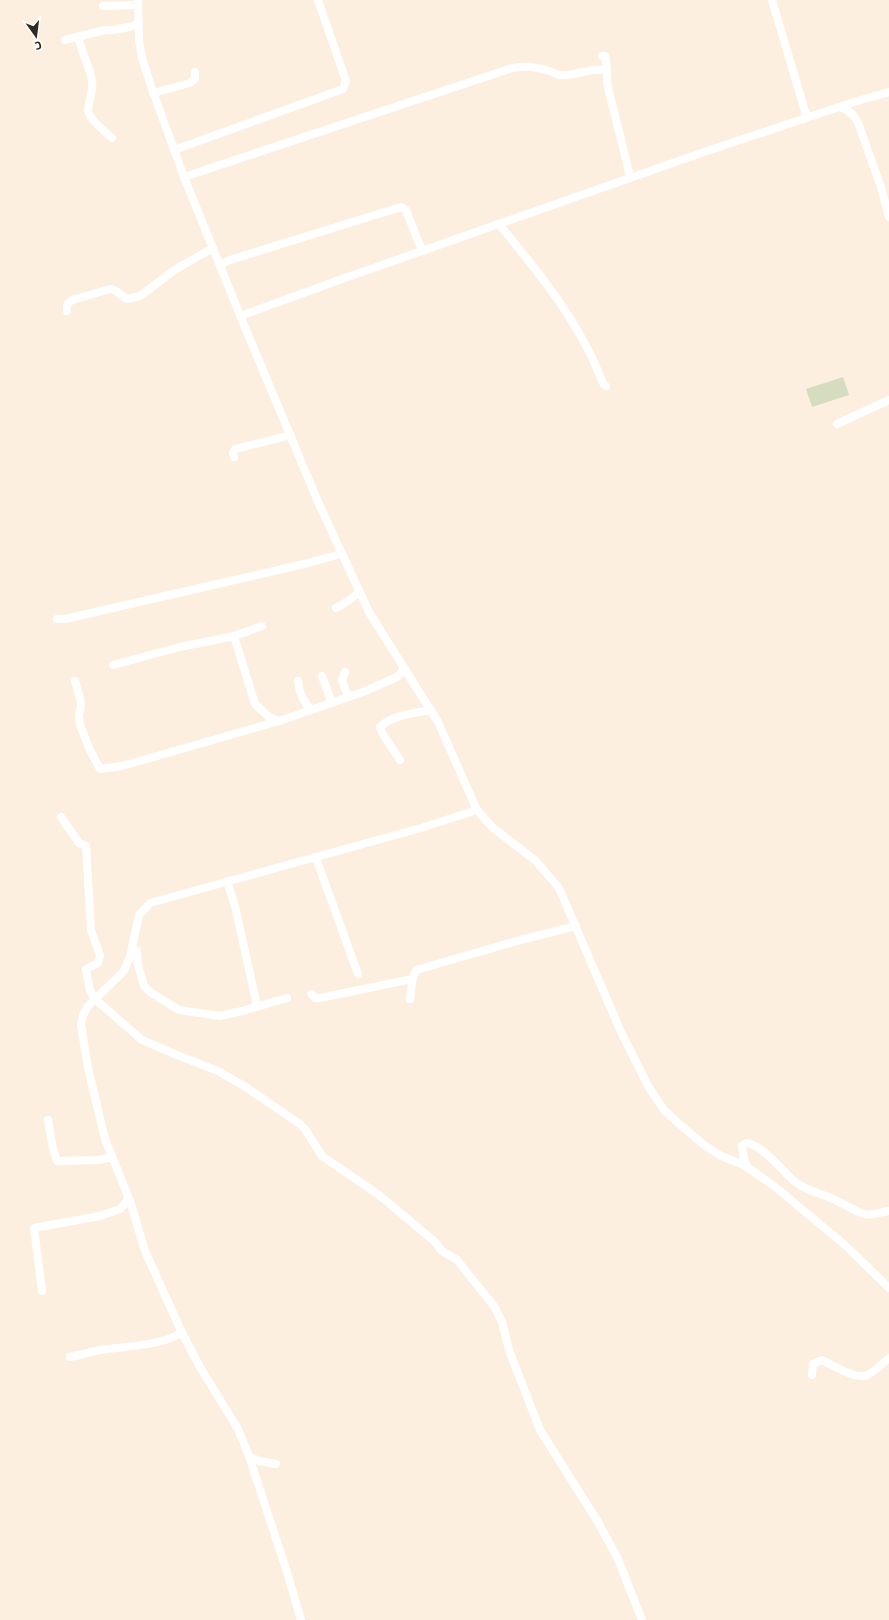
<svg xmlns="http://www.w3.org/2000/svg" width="889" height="1620" font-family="'Exo 2',sans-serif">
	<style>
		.grass { fill: #d6ddbe }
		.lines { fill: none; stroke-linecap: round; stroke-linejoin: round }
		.minor { stroke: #fff; stroke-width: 8 }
	</style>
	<rect width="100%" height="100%" fill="#fcefe0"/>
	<!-- grass -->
	<path class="grass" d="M843 377 849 395 812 407 806 389Z"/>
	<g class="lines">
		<!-- minor -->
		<g class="minor">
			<path d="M138 0 139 41 142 58 152 89 184 177 244 325 319 504 369 612 438 722 477 810 492 827 536 861 559 888 621 1032 648 1086 664 1110 677 1122 704 1145 721 1156 744 1165 774 1186 846 1246 889 1288"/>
			<path d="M772 0 807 118"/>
			<path d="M103 6 137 5"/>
			<path d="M82 36 79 40C82 53 88 64 91 76 95 88 89 98 88 110 88 118 106 133 112 138"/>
			<path d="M65 40 105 30H114L138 25"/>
			<path d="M602 56H605C608 66 606 77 608 87 615 118 624 148 630 178"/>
			<path d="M153 93 190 83 195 79V72"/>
			<path d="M839 107C848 109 854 114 858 123L881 187 889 217"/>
			<path d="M174 150 343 89 346 81 318 0"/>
			<path d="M184 177 509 69C523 65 538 67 552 72 555 73 557 75 560 75 576 77 591 66 607 71"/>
			<path d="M499 224C530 262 564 303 586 346 593 358 598 372 604 385L606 386"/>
			<path d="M220 265 230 260 401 207 406 210 418 241 423 251"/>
			<path d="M67 311C66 305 68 303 72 300L110 289C117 289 120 296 127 299L140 296 176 269 213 248"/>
			<path d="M240 316 342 279 707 151 854 102 889 92"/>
			<path d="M837 424 889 400"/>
			<path d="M234 457 233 453 235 449 291 435"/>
			<path d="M336 608 345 603 360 592"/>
			<path d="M57 619H65L300 565 341 554"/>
			<path d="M262 626 234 636 255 704 269 717 279 721 363 692 397 677 405 669"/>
			<path d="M113 665 180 647 234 636"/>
			<path d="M345 672 342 680 348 697"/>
			<path d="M322 676 332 703"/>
			<path d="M75 681 80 698 81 706 79 715 80 725 90 750 100 769 122 766 279 721"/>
			<path d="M298 681C299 692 303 702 311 709"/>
			<path d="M400 760 382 733 380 727C392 715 415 713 431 710"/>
			<path d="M61 817 79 843 86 846 91 930 100 955 98 963 86 969 90 991 95 999 142 1040 177 1055 218 1071 244 1086 300 1124 305 1129 322 1156 379 1195 434 1241 442 1251 457 1260 494 1306 502 1322 509 1350 540 1430 598 1522 618 1559 642 1620"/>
			<path d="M316 858 358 974"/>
			<path d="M227 881 235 906 257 1006"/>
			<path d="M132 948 137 951 138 964 144 986 150 992 179 1010 220 1016 242 1011 287 998"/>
			<path d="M311 994 315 998H320L412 979"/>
			<path d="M410 999 412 982 416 970 517 941 576 926"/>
			<path d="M48 1120 53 1149 57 1161 99 1160 112 1157"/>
			<path d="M748 1168 744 1159 742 1146 746 1143C762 1144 781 1170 793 1180 806 1192 823 1193 837 1201 847 1205 855 1212 865 1214 872 1216 881 1212 889 1211"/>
			<path d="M42 1291 34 1228 100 1216 120 1209 129 1199"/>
			<path d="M70 1357C80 1355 90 1352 100 1350 122 1347 166 1345 182 1332"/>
			<path d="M812 1375 813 1364 822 1360C833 1365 858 1382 869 1374 876 1370 883 1363 889 1358"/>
			<path d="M249 1456 287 1572 301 1620"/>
			<path d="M276 1464 259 1461 249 1456 238 1429 200 1367 183 1335 145 1251 130 1201 105 1139 88 1068 81 1025 83 1015 88 1006 123 972 130 957 139 915 150 903 421 828 477 810"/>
		</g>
	</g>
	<!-- north arrow -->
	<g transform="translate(36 36) rotate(166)" stroke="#ffffff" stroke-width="3" paint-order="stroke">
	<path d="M0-3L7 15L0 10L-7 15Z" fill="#2f2b25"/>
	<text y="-6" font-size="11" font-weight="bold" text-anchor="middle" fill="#2f2b25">С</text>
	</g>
</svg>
